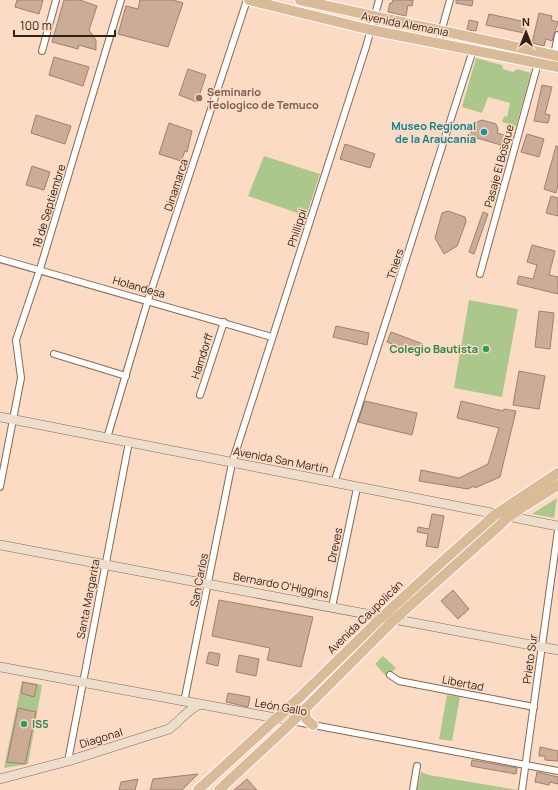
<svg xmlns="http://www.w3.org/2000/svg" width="558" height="790" font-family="Manrope,sans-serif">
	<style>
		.green { fill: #acc78b }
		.building { fill: #cbac97; stroke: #9e806c }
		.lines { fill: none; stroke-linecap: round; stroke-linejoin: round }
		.street-casing { stroke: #856854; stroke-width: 8 }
		.secondary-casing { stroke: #856854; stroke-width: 10 }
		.primary-casing { stroke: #fff; stroke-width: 12 }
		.street { stroke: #fff; stroke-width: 6 }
		.secondary { stroke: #edddcb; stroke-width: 9 }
		.primary { stroke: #dabb97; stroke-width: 10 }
		.education-dot { fill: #8d6e63; stroke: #fcdbc5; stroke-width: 1.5 }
		.culture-dot { fill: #0f9aa8; stroke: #fcdbc5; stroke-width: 1.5 }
		.leisure-dot { fill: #2e9e5b; stroke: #fcdbc5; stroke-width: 1.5 }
		.labels { text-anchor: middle; stroke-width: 3; stroke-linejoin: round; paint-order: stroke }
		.street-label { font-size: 11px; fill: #2e221a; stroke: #fcdbc5 }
		.education-label { font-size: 11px; font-weight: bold; fill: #785e54; stroke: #fcdbc5; text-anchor: start }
		.culture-label { font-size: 11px; font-weight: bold; fill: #0d838f; stroke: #fcdbc5; text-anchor: end }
		.leisure-label { font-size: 11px; font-weight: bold; fill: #27864d; stroke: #fcdbc5; text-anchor: end }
	</style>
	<rect width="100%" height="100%" fill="#fcdbc5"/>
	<!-- green -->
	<g class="green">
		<path d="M476 58 502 65 503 69 513 72 517 69 531 73 516 126 502 122 504 116 507 117 510 103 488 97 482 113 462 107Z"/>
		<path d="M264 156 320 174 306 216 248 196Z"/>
		<path d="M469 300 518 309 502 397 454 388Z"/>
		<path d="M557 498 554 518 532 514Z"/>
		<path d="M383 656 396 668 387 677 375 664Z"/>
		<path d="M22 681 42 685 28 764 4 768Z"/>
		<path d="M447 695 460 697 452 741 439 739Z"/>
		<path d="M421 772 429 775 518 790H417Z"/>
	</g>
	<!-- building -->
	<g class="building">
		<path d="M17 0H43L39 14 15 7Z"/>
		<path d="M64 0H80L97 6 89 30 96 40V50L79 45 78 49 52 42Z"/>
		<path d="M140 0H173L183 3 168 47 118 34 126 6 138 9Z"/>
		<path d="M393 0H413L412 6 408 5 406 16 388 12 390 3H392Z"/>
		<path d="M456 0H473L472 6 456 3Z"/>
		<path d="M539 13 552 16 551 20 558 22 552 41 546 39 544 46 532 43Z"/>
		<path d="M489 14 526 22 524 33 486 25Z"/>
		<path d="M469 20 478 22 476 31 467 30Z"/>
		<path d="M54 57 89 67 83 86 49 75Z"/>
		<path d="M188 69 206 75 197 102 179 95Z"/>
		<path d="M542 85 552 87 545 114 550 115 548 123 534 121Z"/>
		<path d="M36 115 71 126 65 144 31 133Z"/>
		<path d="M482 120 496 124 498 129 497 133 511 137 507 152 500 150 501 145 470 136 474 123Z"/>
		<path d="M169 123 192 131 187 152 185 151 181 161 159 154Z"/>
		<path d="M527 134 544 139 539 157 521 152Z"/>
		<path d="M345 144 375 154 370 168 340 159Z"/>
		<path d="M556 146H558V185L556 193 544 189Z"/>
		<path d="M32 166 50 172 44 190 26 185Z"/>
		<path d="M551 196 558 198V216L546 213Z"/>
		<path d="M448 211 465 217 466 222 457 246 444 254 435 238 442 213Z"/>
		<path d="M483 212 488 214 474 254 469 252Z"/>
		<path d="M532 245 555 251 549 275 558 277V294L517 284 519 276 533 279 537 265 527 262Z"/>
		<path d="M539 311 554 313 550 349 535 347Z"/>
		<path d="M336 326 369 333 367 345 333 337Z"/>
		<path d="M391 332 423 344 419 354 387 342Z"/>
		<path d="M519 371 545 376 539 409 513 405Z"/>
		<path d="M365 401 417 413 412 435 358 422Z"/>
		<path d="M461 401 503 411 504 409 516 411 500 477 475 488 474 486 468 489 419 481 421 470 459 478 488 464 499 428 457 418Z"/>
		<path d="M432 514 444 516 438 548 426 546 428 534 417 532 418 527 429 529Z"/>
		<path d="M453 590 469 609 458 619 441 601Z"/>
		<path d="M219 600 313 617 301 667 267 660 270 648 212 636Z"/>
		<path d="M209 652 220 654 218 666 206 663Z"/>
		<path d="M239 655 259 659 256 676 236 672Z"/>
		<path d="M23 682 37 685 34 697 21 693Z"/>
		<path d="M228 693 250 697 248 707 226 702Z"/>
		<path d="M18 708 36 712 25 764 7 762Z"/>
		<path d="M540 747 558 751V761L545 760V756H539Z"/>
		<path d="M472 760 517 768 516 774 471 766Z"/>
		<path d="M537 772 558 777V784L550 782 549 785 535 782Z"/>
		<path d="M198 774 182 790H150L153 779Z"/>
		<path d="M138 779 135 790H119L121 782Z"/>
		<path d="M247 779 257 790H234Z"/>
	</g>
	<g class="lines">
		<defs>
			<g id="street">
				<path d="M438 43 450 0"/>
				<path d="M42 51 56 0"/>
				<path d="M554 55 558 35"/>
				<path d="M0 259 272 337"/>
				<path d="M480 274 538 63"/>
				<path d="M54 354 126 376"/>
				<path d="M200 395 224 322"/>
				<path d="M107 438 148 300 247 0"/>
				<path d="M334 483 473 50"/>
				<path d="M0 487 21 378 16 340 40 269 121 0"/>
				<path d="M332 607 357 488"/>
				<path d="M390 675 399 681 534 707"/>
				<path d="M184 702 232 463 366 47 379 0"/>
				<path d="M292 721 558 771"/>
				<path d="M68 761 129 442"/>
				<path d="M413 790 417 766"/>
				<path d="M522 790 558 530"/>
			</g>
			<g id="secondary">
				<path d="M0 417 558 526"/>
				<path d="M0 545 558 650"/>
				<path d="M0 667 292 721"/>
				<path d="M0 779 68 761 169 729C180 721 187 710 200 704"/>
			</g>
			<g id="primary">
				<path d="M249 0 371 30 558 67"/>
				<path d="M300 0 558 56"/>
				<path d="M305 709 306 719 313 725"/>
				<path d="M198 790 301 696 382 617 443 561 496 514 558 473"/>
				<path d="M219 790 289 725 395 619 500 525 509 516 558 485"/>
			</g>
		</defs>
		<!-- street casing -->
		<use href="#street" class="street-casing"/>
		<!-- secondary casing -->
		<use href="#secondary" class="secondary-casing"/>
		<!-- primary casing -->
		<use href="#primary" class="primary-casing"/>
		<!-- street -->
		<use href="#street" class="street"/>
		<!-- secondary -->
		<use href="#secondary" class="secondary"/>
		<!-- primary -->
		<use href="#primary" class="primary"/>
	</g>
	<!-- markers -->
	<circle class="education-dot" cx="199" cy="98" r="4"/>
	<circle class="culture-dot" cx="484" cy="132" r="4"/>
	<g class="leisure-dot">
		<circle cx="486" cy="349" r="4"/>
		<circle cx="24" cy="724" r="4"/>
	</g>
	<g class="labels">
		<!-- street labels -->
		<g class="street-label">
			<text transform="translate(405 24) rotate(11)" y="4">Avenida Alemania</text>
			<text transform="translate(499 166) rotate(-75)" y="4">Pasaje El Bosque</text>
			<text transform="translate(176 185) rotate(-72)" y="4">Dinamarca</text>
			<text transform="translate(49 206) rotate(-73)" y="4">18 de Septiembre</text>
			<text transform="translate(297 228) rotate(-72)" y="4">Phillippi</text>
			<text transform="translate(395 264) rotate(-72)" y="4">Thiers</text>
			<text transform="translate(139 287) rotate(16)" y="4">Holandesa</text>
			<text transform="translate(202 356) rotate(-72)" y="4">Hamdorff</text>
			<text transform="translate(281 460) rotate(11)" y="4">Avenida San Martín</text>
			<text transform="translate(335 545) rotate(-78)" y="4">Dreves</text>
			<text transform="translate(199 580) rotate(-79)" y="4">San Carlos</text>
			<text transform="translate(281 585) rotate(11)" y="4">Bernardo O'Higgins</text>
			<text transform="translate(88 599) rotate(-79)" y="4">Santa Margarita</text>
			<text transform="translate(365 617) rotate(-44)" y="4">Avenida Caupolicán</text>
			<text transform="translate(530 659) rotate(-82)" y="4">Prieto Sur</text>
			<text transform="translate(463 683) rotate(11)" y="4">Libertad</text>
			<text transform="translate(281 707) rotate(10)" y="4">León Gallo</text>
			<text transform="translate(101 738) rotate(-17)" y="4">Diagonal</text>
		</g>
		<!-- education labels -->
		<g class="education-label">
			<text x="207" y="96">Seminario<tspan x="207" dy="13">Teologico de Temuco</tspan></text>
		</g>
		<!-- culture labels -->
		<g class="culture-label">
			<text x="476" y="130">Museo Regional<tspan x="476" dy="13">de la Araucanía</tspan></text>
		</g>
		<!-- leisure labels -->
		<g class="leisure-label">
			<text x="478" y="353">Colegio Bautista</text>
			<text x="32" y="728" text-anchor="start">IS5</text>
		</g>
	</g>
	<!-- north arrow -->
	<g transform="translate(526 32)" stroke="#fcdbc5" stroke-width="3" paint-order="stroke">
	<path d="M0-3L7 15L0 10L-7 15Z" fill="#2e221a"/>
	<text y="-6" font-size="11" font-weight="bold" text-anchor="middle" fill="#2e221a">N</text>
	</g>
	<!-- scale -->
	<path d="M14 30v6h101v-6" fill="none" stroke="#2e221a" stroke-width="2"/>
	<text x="20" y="30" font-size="12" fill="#2e221a" stroke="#fcdbc5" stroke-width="3" paint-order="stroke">100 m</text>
</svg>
